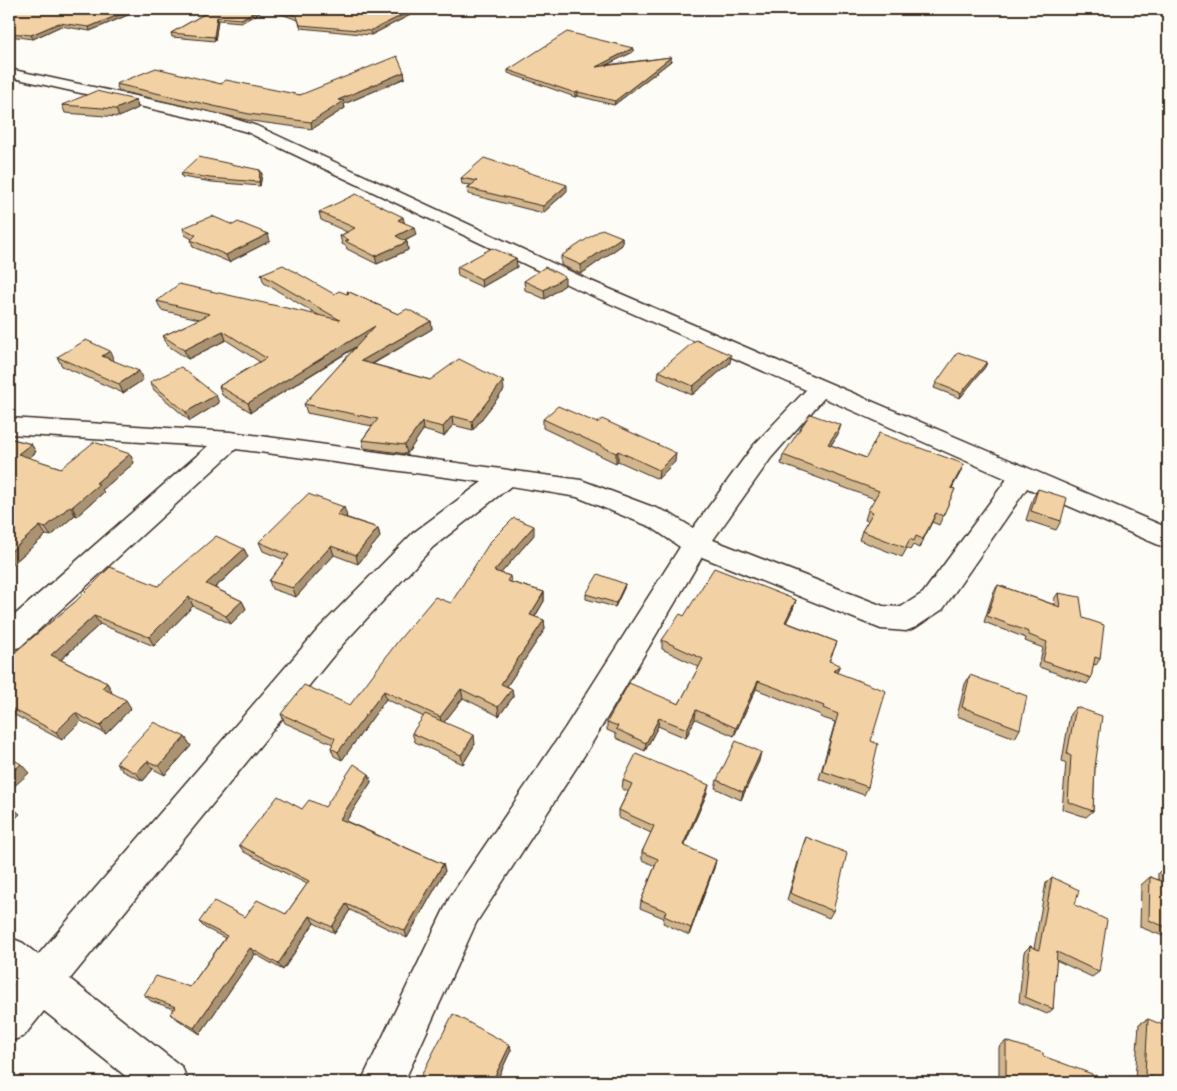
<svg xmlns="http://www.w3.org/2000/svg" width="1177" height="1091" font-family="Pangolin,sans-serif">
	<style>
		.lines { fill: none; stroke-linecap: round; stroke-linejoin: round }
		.minor-casing { stroke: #3b2a1e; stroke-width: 3 }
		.minor { fill: #fdfcf7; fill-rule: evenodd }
		.wall { fill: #d0b58d; stroke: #3b2a1e }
		.shaded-wall { fill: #a99373; stroke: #3b2a1e }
		.building { fill: #f2d2a4; stroke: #3b2a1e }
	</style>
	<rect width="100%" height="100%" fill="#fdfcf7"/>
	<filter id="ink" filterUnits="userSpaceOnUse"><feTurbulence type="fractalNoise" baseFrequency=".02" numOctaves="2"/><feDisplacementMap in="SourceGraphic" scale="10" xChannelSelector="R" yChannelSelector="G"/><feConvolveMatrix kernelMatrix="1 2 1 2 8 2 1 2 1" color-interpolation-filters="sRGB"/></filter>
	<g filter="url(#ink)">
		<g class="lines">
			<defs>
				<path id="minor" d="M9 69 219 114 257 126 591 281 1168 528V549L1027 488 943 609 916 627 906 631 881 629 871 625 702 557 589 748 476 923 404 1082H361L450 897 565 728 680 547 651 527 577 497 511 486 433 547 342 645 70 979 182 1067 188 1082H133L44 1011 24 1036 9 1042V990L13 985 9 982V937L23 943 38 955 320 627 413 533 482 482 236 449 20 647 9 650V620L208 446 9 434V418L231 432 581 480 669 513 693 528 753 446 806 390 577 289 247 132 215 123 9 77ZM824 398 1007 479 923 593 901 607 883 606 713 540 771 458Z"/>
			</defs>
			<!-- minor casing -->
			<use href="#minor" class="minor-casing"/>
			<!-- minor -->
			<use href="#minor" class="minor"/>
		</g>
		<!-- wall -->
		<g class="wall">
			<path d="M9 9H142L90 31 61 26 33 39 9 36Z"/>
			<path d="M213 9H422L371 35 301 28 298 20 267 9 242 22 218 20 215 41 172 37 171 33Z"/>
			<path d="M633 48V52L606 65 671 57V61L614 105 578 96 575 97 508 73V70Z"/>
			<path d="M404 72 405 78 344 104 345 108 312 129 251 121 119 91 116 84H221L300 95Z"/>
			<path d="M136 100 138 108 119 117 65 113 62 105Z"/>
			<path d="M260 170 262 174 260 186 212 182 182 177 181 173Z"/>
			<path d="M461 178 567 191 543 213 468 194 467 188 471 185 462 184Z"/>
			<path d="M319 212 404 223 416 235 405 241 407 242 408 250 377 264 347 249 346 246 342 244 340 236 347 232 321 220Z"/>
			<path d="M183 228 270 241 229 262 193 247 191 240 192 239 185 235Z"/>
			<path d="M622 237V245L581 274 561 265V256Z"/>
			<path d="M516 258 517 267 482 287 458 276 457 267Z"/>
			<path d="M261 274 334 294H348L347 291 398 314 431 321 432 329 373 364 430 380 504 390 473 430 453 425 444 436 423 430 407 454 364 448 362 440 372 426 307 413 304 404 355 348 251 412 222 395 219 386 260 362 226 340 188 359 167 345 163 336 199 319 161 310 157 301 320 316 264 283Z"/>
			<path d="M524 281 565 285 545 299 525 290Z"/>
			<path d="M57 357 114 361 143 380 123 393 62 366Z"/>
			<path d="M987 362 985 367 960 398 934 388 936 383Z"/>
			<path d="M730 363 692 395 658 379 659 371Z"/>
			<path d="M150 382 219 403 190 421 154 390Z"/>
			<path d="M543 419 675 462 658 479 618 461 616 463 543 428Z"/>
			<path d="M838 434 831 445 866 458 960 473 952 488 955 489 939 525 932 522 919 548 913 545 910 550 907 548 902 557 859 540 862 531 868 521 865 520 868 510 875 499 781 464 783 455Z"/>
			<path d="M9 438 31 444 36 452 29 458 61 468 130 454 134 463 102 490 104 492 77 516 75 515 51 536 46 535 9 567Z"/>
			<path d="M1038 489 1061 521 1056 530 1026 520 1033 498Z"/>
			<path d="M347 516 345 517 378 528 380 537 358 564 334 555 296 597 272 589 269 581 285 560 263 551 259 542Z"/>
			<path d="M534 535 501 573 510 576 511 582 544 592V601L535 617 544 620 545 629 507 686 512 689 513 697 499 716 463 698 444 722 475 744 463 764 415 742 412 733 424 717 386 699 342 760 334 756 331 748 333 744 285 723 281 714 350 705 451 603Z"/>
			<path d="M244 549 248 557 215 588 242 601 246 609 231 624 193 606 154 646 100 624 61 660 107 683 112 691 111 692 131 708 106 734 81 721 62 740 9 712V657L75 602 158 586Z"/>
			<path d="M625 584 624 588 615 607 586 599V594Z"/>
			<path d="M998 585 1055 605 1054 599 1058 593 1083 618 1100 659 1096 665 1093 664 1091 678 1087 684 1039 667 1043 648 1025 641 1026 638 984 622 994 591Z"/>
			<path d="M796 600 793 609 786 622 837 642 829 662 837 673 871 741 868 787 864 795 819 779 835 722 820 717 821 715 756 689 734 736 695 719 686 738 658 726 645 751 616 738V734L607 730V722L679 704 699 667 662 649V640L684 616Z"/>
			<path d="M970 675 1020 729 1015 738 957 716 965 684Z"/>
			<path d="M1076 707 1095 767 1093 811 1086 817 1062 809 1066 763 1062 761 1070 714Z"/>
			<path d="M185 737 191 746 165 775 153 769 143 781 123 771 116 763Z"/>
			<path d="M759 761 741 800 715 788 717 780Z"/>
			<path d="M369 774 371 782 346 821 443 864 445 871 407 938 350 910 335 933 314 923 283 970 255 954 200 1034 177 1019 170 1014 174 1009 151 1001 144 995 190 987 225 938 205 928 199 922 245 917 286 914 307 884 244 852 239 845 302 809 325 807Z"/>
			<path d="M623 780 707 793 684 846 716 860 714 868 689 935 663 923 664 918 640 908 641 901 655 866 642 860V852L651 833 619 818V810L628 791 622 789Z"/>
			<path d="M806 837 833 911 829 918 787 900 803 845Z"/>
			<path d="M1166 865 1168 866V938L1140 927 1141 885 1150 877 1158 880V873Z"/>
			<path d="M1052 877 1075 905 1099 972 1092 977 1056 960 1053 1009 1047 1014 1019 1002 1024 952 1030 946 1034 948 1046 883Z"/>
			<path d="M1148 1019 1168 1082H1141L1135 1079 1139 1024Z"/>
			<path d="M1006 1041 1043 1056 1092 1082H999V1047Z"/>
			<path d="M510 1045 511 1050 496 1082H425L424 1081 421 1076Z"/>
		</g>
		<!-- shaded-wall -->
		<g class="shaded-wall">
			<path d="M133 9H142L90 31 89 27Z"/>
			<path d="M260 9H267L242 22 241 19Z"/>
			<path d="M415 9H422L371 35 370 31Z"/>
			<path d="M217 17 218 20 215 41 214 37Z"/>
			<path d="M59 23 61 26 33 39 31 35Z"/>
			<path d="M633 48V52L596 70V67Z"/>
			<path d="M671 57V61L614 105 615 101Z"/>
			<path d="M404 72 405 78 344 104 345 108 312 129 311 122 338 100Z"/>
			<path d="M578 92V96L575 97V93Z"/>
			<path d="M136 100 138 108 119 117 116 109Z"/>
			<path d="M260 170 262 174 260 186 259 182Z"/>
			<path d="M567 185V191L543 213V206Z"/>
			<path d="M403 217 405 225 398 220Z"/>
			<path d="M414 227 416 235 398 244 396 236Z"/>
			<path d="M268 234 270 241 229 262 226 255Z"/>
			<path d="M622 237V245L581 274V265Z"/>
			<path d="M407 242 408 250 377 264 375 256Z"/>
			<path d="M516 258 517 267 482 287 481 279Z"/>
			<path d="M565 277V285L545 299 544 290Z"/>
			<path d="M431 321 432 329 363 369 361 361Z"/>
			<path d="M375 326 376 334 251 412 248 403Z"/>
			<path d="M223 331 226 340 188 359 184 350Z"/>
			<path d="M110 351 114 361 102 356Z"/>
			<path d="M731 355 730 363 692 395 693 386Z"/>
			<path d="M987 362 985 367 960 398 961 393Z"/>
			<path d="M139 371 143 380 123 393 119 384Z"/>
			<path d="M503 381 504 390 473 430 472 421Z"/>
			<path d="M216 395 219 403 190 421 186 412Z"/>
			<path d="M452 416 453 425 444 436 443 427Z"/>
			<path d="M422 422 423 430 407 454 405 445Z"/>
			<path d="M841 425 838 434 826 453 828 444Z"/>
			<path d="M31 444 36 452 24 462 18 454Z"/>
			<path d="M618 451V461L616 463V453Z"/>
			<path d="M676 453 675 462 658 479 659 470Z"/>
			<path d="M130 454 134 463 102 490 104 492 77 516 72 507 96 483Z"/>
			<path d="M964 464 960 473 947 497 951 488Z"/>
			<path d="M70 506 75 515 51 536 45 528Z"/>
			<path d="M344 507 347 516 339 523 337 515Z"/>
			<path d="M936 513 932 522 919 548 923 539Z"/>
			<path d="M40 526 46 535 9 567V553Z"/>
			<path d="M534 526V535L495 580 494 571Z"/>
			<path d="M378 528 380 537 358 564 356 555Z"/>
			<path d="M331 546 334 555 296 597 293 588Z"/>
			<path d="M244 549 248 557 210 592 206 584Z"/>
			<path d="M625 584 624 588 615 607 616 603Z"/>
			<path d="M544 592V601L531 623 530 615Z"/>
			<path d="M189 597 193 606 154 646 149 637Z"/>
			<path d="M796 600 793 609 782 631 785 622Z"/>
			<path d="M242 601 246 609 231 624 226 616Z"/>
			<path d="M94 616 100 624 57 663 51 655Z"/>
			<path d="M544 620 545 629 503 692 501 684Z"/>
			<path d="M840 665 836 674 833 671Z"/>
			<path d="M758 681 756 689 734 736 736 728Z"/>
			<path d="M107 683 112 691 107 696 102 688Z"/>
			<path d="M461 689 463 698 442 725 440 717Z"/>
			<path d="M512 689 513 697 499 716 498 707Z"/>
			<path d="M384 691 386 699 342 760 338 752Z"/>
			<path d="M126 700 131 708 106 734 100 726Z"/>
			<path d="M696 710 695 719 686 738 687 729Z"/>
			<path d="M75 713 81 721 62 740 56 732Z"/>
			<path d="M659 718 658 726 645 751 646 743Z"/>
			<path d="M474 735 475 744 463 764 461 755Z"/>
			<path d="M185 737 191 746 165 775 159 766Z"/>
			<path d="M761 752 759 761 741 800 743 792Z"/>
			<path d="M147 761 153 769 143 781 136 773Z"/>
			<path d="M21 764 29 773 9 791V775Z"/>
			<path d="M369 774 371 782 343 826 340 819Z"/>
			<path d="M709 785 707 793 681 853 683 845Z"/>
			<path d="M12 807 20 814 9 825V811Z"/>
			<path d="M716 860 714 868 689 935 691 928Z"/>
			<path d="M443 864 445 871 407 938 405 931Z"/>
			<path d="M346 904 350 910 335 933 332 927Z"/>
			<path d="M310 916 314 923 283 970 278 964Z"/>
			<path d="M250 948 255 954 200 1034 194 1028Z"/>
			<path d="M510 1045 511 1050 496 1082H492Z"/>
		</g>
		<!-- building -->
		<g class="building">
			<path d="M9 9H133L89 27 59 23 31 35 9 33Z"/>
			<path d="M213 9H260L241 19 217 17 214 37 171 33Z"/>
			<path d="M275 9H343L342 10 345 9H415L370 31 300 25 297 16Z"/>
			<path d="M567 32 633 48 596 67 671 57 615 101 578 92 575 93 508 70Z"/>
			<path d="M397 56 404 72 338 100 344 101 311 122 249 114 116 84 156 68 221 84 226 80 300 95Z"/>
			<path d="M96 91 136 100 116 109 62 105Z"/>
			<path d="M198 157 260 170 259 182 210 178 181 173Z"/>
			<path d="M484 158 567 185 543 206 467 188 477 181 461 178Z"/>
			<path d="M356 194 403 217 398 220 414 227 396 236 407 242 375 256 345 241 349 240 340 236 355 228 319 212Z"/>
			<path d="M212 216 233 225 238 222 268 234 226 255 191 240 196 235 183 228Z"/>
			<path d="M602 229 622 237 581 265 561 256Z"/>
			<path d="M492 248 516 258 481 279 457 267Z"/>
			<path d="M283 265 334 294 339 291 347 294 349 293 347 291 398 314 407 309 431 321 361 361 430 380 459 359 503 381 472 421 452 416 443 427 422 422 405 445 362 440 378 419 304 404 375 326 248 403 219 386 266 358 223 331 184 350 163 336 210 314 157 301 179 284 340 320 261 274Z"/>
			<path d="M545 267 565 277 544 290 524 281Z"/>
			<path d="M86 340 110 351 102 356 139 371 119 384 57 357Z"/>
			<path d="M696 340 731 355 693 386 659 371Z"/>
			<path d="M958 352 987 362 961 393 936 383Z"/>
			<path d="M181 367 216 395 186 412 150 382Z"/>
			<path d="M558 406 597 423 602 419 676 453 659 470 618 451 616 453 543 419Z"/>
			<path d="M810 414 841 425 828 444 866 458 879 433 964 464 951 488 955 489 943 516 936 513 923 539 916 536 914 541 910 539 906 548 862 531 873 512 868 510 879 491 783 455Z"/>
			<path d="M9 438 31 444 18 454 61 468 94 442 130 454 96 483 99 484 72 507 70 506 45 528 40 526 9 553Z"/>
			<path d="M1038 489 1067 498 1061 521 1031 511Z"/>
			<path d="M308 494 344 507 337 515 378 528 356 555 331 546 293 588 269 581 289 555 259 542Z"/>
			<path d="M514 518 534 526 494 571 510 576 507 581 544 592 530 615 544 620 501 684 512 689 498 707 461 689 440 717 384 691 338 752 331 748 335 738 281 714 304 685 350 705 398 641 435 597 451 603 490 542Z"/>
			<path d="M216 536 244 549 206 584 242 601 226 616 189 597 149 637 94 616 51 655 107 683 102 688 126 700 100 726 75 713 56 732 9 707V657L75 602 110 567 158 586Z"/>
			<path d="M714 568 796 600 785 622 837 642 829 661 840 665 833 671 886 691 871 741 878 744 868 787 822 771 838 714 823 708 824 706 758 681 736 728 696 710 687 729 659 718 646 743 616 729 618 726 607 722 629 683 679 704 703 659 662 640 680 614 684 616Z"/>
			<path d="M598 574 625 584 616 603 586 594Z"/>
			<path d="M998 585 1060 607 1058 593 1080 597 1083 618 1104 625 1100 659 1095 657 1091 678 1043 661 1047 642 1029 635V632L987 616Z"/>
			<path d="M970 675 1027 696 1020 729 962 707Z"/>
			<path d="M1076 707 1102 716 1095 767 1093 811 1068 802 1071 756 1067 754Z"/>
			<path d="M425 714 474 735 461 755 412 733Z"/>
			<path d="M154 722 185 737 159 766 147 761 136 773 116 763Z"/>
			<path d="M736 741 761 752 743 792 717 780Z"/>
			<path d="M636 754 709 785 683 845 716 860 691 928 664 916 666 911 641 901 658 859 642 852 654 826 619 810 632 784 623 780Z"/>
			<path d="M9 757 21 764 9 775Z"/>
			<path d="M354 764 369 774 340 819 443 864 405 931 346 904 332 927 310 916 278 964 250 948 194 1028 170 1014 176 1007 144 995 156 976 190 987 227 936 199 922 214 901 245 917 257 900 286 914 309 881 239 845 278 796 302 809 309 800 325 807Z"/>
			<path d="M9 805 12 807 9 811Z"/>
			<path d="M806 837 847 853 833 911 790 893Z"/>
			<path d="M1166 865 1168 866V928L1149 920 1150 877 1167 883Z"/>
			<path d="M1052 877 1079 890 1075 905 1107 920 1099 972 1057 952 1053 1009 1025 997 1030 946 1039 950Z"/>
			<path d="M453 1014 510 1045 492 1082H432L421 1076Z"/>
			<path d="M1148 1019 1168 1027V1082H1162L1145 1074Z"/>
			<path d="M1006 1041 1043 1053V1056L1092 1074V1082H1006Z"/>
		</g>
	</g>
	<!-- margin -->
	<rect width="1177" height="1091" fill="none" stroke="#fdfcf7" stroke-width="30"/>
	<rect x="15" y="15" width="1147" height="1061" fill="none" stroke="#3b2a1e" stroke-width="2" filter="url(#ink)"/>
</svg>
